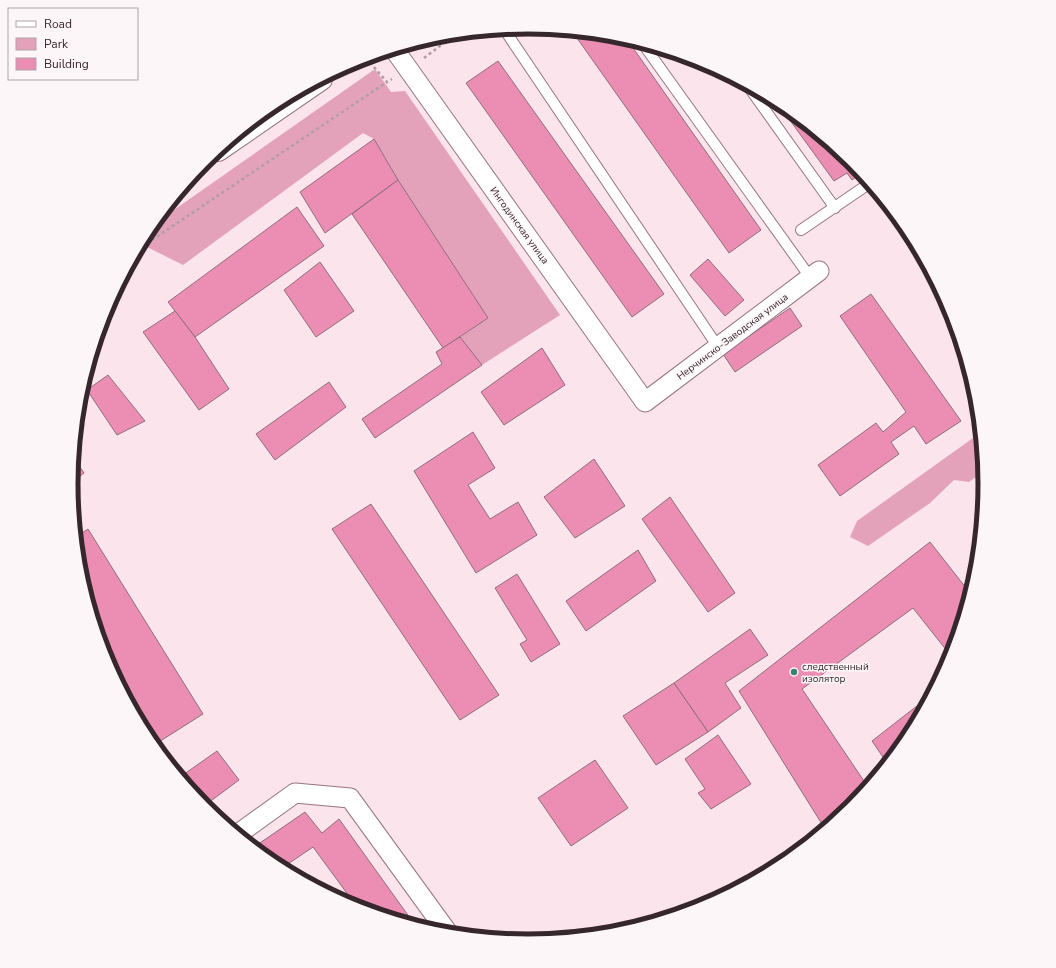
<svg xmlns="http://www.w3.org/2000/svg" width="1056" height="968" font-family="'Nunito Sans',sans-serif">
	<style>
		.green { fill: #e3a1ba }
		.building { fill: #ec8db3; stroke: #8f6e7a }
		.lines { fill: none; stroke-linecap: round; stroke-linejoin: round }
		.service-casing { stroke: #967581; stroke-width: 12 }
		.minor-casing { stroke: #967581; stroke-width: 21 }
		.secondary-casing { stroke: #967581; stroke-width: 24 }
		.path { stroke: #b19ea5; stroke-width: 2.5; stroke-dasharray: 3 3; stroke-linecap: butt }
		.service { stroke: #fff; stroke-width: 10 }
		.minor { stroke: #fff; stroke-width: 19 }
		.secondary { stroke: #fff; stroke-width: 22 }
		.poi-dot { fill: #3c8073; stroke: #fdf6f8; stroke-width: 1.5 }
		.labels { text-anchor: middle; stroke-width: 3; stroke-linejoin: round; paint-order: stroke }
		.street-label { font-size: 10px; fill: #35272c; stroke: #fdf6f8 }
		.poi-label { font-size: 10px; fill: #35272c; stroke: #fdf6f8; text-anchor: start }
		.rim { fill: none; stroke: #35272c; stroke-width: 5 }
	</style>
	<rect width="100%" height="100%" fill="#fbe4ec"/>
	<!-- green -->
	<g class="green">
		<path d="M375 69 391 92 405 91 560 315 482 365 460 337 488 318 398 180 374 139 363 133 183 265 141 244 151 226Z"/>
		<path d="M980 433 983 461H980V474L969 482 954 480 930 503 868 546 850 537 857 521Z"/>
	</g>
	<!-- building -->
	<g class="building">
		<path d="M572 31 617 36 626 38 761 230 729 253Z"/>
		<path d="M498 61 664 294 632 317 466 83Z"/>
		<path d="M776 101 782 104 851 161 861 173 852 180 847 173 834 181Z"/>
		<path d="M374 139 398 180 325 233 300 192Z"/>
		<path d="M398 180 488 318 443 348 352 214Z"/>
		<path d="M297 207 324 246 195 337 168 302Z"/>
		<path d="M708 259 744 300 725 316 690 275Z"/>
		<path d="M320 262 354 311 316 337 284 290Z"/>
		<path d="M871 294 961 421 926 444 914 426 891 442 899 454 840 496 818 465 876 423 883 432 906 412 840 316Z"/>
		<path d="M790 308 802 326 735 372 723 354Z"/>
		<path d="M175 311 195 337 229 389 199 410 143 332Z"/>
		<path d="M460 337 482 365 375 438 362 419 442 364 436 352Z"/>
		<path d="M542 348 565 385 504 425 481 392Z"/>
		<path d="M108 375 145 421 117 435 87 390Z"/>
		<path d="M329 382 346 407 275 460 256 434Z"/>
		<path d="M473 432 495 468 468 485 490 519 518 502 537 535 476 573 414 471Z"/>
		<path d="M74 458 84 473 71 483Z"/>
		<path d="M594 459 625 506 575 538 544 497Z"/>
		<path d="M670 497 735 593 708 612 642 519Z"/>
		<path d="M371 504 499 695 460 720 332 529Z"/>
		<path d="M88 529 203 714 154 745 148 738 106 659 80 573 76 537Z"/>
		<path d="M930 542 970 593 951 656 913 608 802 689 868 787 851 807 825 829 739 691Z"/>
		<path d="M638 550 656 581 586 631 566 601Z"/>
		<path d="M517 574 560 644 531 662 520 644 527 640 495 588Z"/>
		<path d="M750 629 768 655 725 683 741 708 708 732 674 683Z"/>
		<path d="M674 683 708 732 656 765 623 716Z"/>
		<path d="M931 695 908 738 887 763 872 741Z"/>
		<path d="M718 735 751 784 711 809 698 793 705 789 685 759Z"/>
		<path d="M217 751 239 780 204 806 180 777Z"/>
		<path d="M595 760 628 808 571 846 538 798Z"/>
		<path d="M305 812 322 833 339 819 415 925 357 907 313 847 282 868 274 864 254 847Z"/>
	</g>
	<g class="lines">
		<defs>
			<g id="service">
				<path d="M504 29 718 347"/>
				<path d="M643 44 810 277"/>
				<path d="M748 86 835 208"/>
				<path d="M801 230 870 183"/>
			</g>
			<g id="minor">
				<path d="M394 49 645 402 819 271"/>
				<path d="M238 834 295 793 350 798 448 933"/>
			</g>
			<path id="secondary" d="M218 150 321 79"/>
		</defs>
		<!-- service casing -->
		<use href="#service" class="service-casing"/>
		<!-- minor casing -->
		<use href="#minor" class="minor-casing"/>
		<!-- secondary casing -->
		<use href="#secondary" class="secondary-casing"/>
		<!-- path -->
		<g class="path">
			<path d="M366 58 387 82 392 79"/>
			<path d="M424 58 456 34"/>
			<path d="M137 250 387 82"/>
		</g>
		<!-- service -->
		<use href="#service" class="service"/>
		<!-- minor -->
		<use href="#minor" class="minor"/>
		<!-- secondary -->
		<use href="#secondary" class="secondary"/>
	</g>
	<!-- markers -->
	<circle class="poi-dot" cx="794" cy="672" r="4"/>
	<g class="labels">
		<!-- street labels -->
		<g class="street-label">
			<text transform="translate(520 225) rotate(54)" y="4">Ингодинская улица</text>
			<text transform="translate(732 336) rotate(-37)" y="4">Нерчинско-Заводская улица</text>
		</g>
		<!-- poi labels -->
		<g class="poi-label">
			<text x="802" y="670">следственный<tspan x="802" dy="12">изолятор</tspan></text>
		</g>
	</g>
	<!-- crop -->
	<path d="M0 0H1056V968H0ZM78 484a450 450 0 1 1 900 0a450 450 0 1 1-900 0Z" fill="#fdf6f8" fill-rule="evenodd"/>
	<path class="rim" d="M78 484a450 450 0 1 1 900 0a450 450 0 1 1-900 0Z"/>
	<!-- legend -->
	<rect x="8" y="8" width="130" height="72" fill="#fdf6f8" stroke="#ada3a6"/>
	<rect x="16" y="21" width="20" height="6" fill="#ffffff" stroke="#ada3a6"/>
	<text x="44" y="28" font-size="12" fill="#35272c">Road</text>
	<rect x="16" y="38" width="20" height="12" fill="#e3a1ba" stroke="#ada3a6"/>
	<text x="44" y="48" font-size="12" fill="#35272c">Park</text>
	<rect x="16" y="58" width="20" height="12" fill="#ec8db3" stroke="#ada3a6"/>
	<text x="44" y="68" font-size="12" fill="#35272c">Building</text>
</svg>
